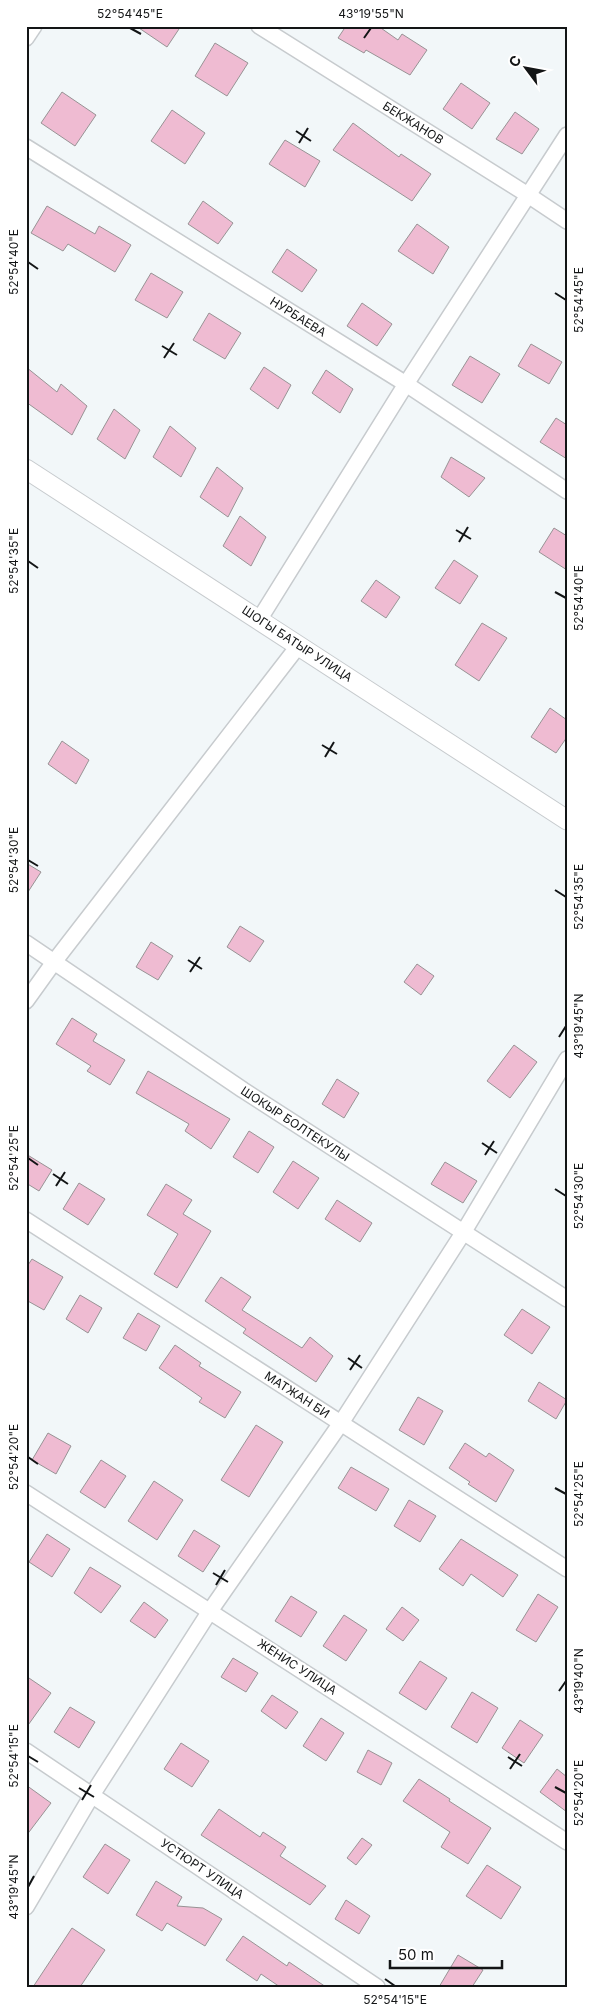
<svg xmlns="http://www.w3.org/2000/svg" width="593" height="2013" font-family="Inter,sans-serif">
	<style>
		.building { fill: #efbbd2; stroke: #989395 }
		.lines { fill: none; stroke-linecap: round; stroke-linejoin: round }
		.minor-casing { stroke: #c7cbce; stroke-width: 18 }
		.tertiary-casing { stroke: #c7cbce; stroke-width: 21 }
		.minor { stroke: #fff; stroke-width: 15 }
		.tertiary { stroke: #fff; stroke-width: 19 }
		.ticks { fill: none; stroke: #131516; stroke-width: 2 }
		.labels { text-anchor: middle; stroke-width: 4.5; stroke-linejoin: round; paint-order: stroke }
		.street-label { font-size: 12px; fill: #131516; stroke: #fff }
		.neatline { fill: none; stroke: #131516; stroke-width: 2 }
		.ticks-label { font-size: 12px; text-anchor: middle; fill: #131516 }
	</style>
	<rect width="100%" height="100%" fill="#f2f7f9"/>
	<!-- building -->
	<g class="building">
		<path d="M136 26H181L167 47Z"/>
		<path d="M346 26H378L398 40 402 34 427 50 410 75 366 50 364 53 338 38Z"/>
		<path d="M215 43 248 63 227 96 195 76Z"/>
		<path d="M461 83 490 103 472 129 443 109Z"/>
		<path d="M62 92 96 115 75 146 41 123Z"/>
		<path d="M172 110 205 133 185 164 151 141Z"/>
		<path d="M515 112 539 129 522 154 496 139Z"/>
		<path d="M353 123 399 157 401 154 431 174 412 201 333 150Z"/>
		<path d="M285 140 320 161 305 187 269 164Z"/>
		<path d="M203 201 233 223 218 244 188 224Z"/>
		<path d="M47 206 95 234 99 226 131 245 115 272 68 244 63 251 31 233Z"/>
		<path d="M417 224 449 247 433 274 398 251Z"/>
		<path d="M287 249 317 270 302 292 272 272Z"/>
		<path d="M151 273 183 292 167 318 135 300Z"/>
		<path d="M362 303 392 324 377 346 347 326Z"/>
		<path d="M209 313 241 333 225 359 193 340Z"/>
		<path d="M531 344 562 362 549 384 518 366Z"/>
		<path d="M470 356 500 374 482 403 452 385Z"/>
		<path d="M26 367 57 392 61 384 87 406 72 435 26 402Z"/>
		<path d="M264 367 291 385 278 409 250 389Z"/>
		<path d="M326 370 353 389 340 413 312 393Z"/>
		<path d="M114 409 140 430 125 459 97 439Z"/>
		<path d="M556 418 567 425V459L540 442Z"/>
		<path d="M170 426 196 448 181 477 153 457Z"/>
		<path d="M451 457 485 478 469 497 441 477Z"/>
		<path d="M217 467 243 488 228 517 200 497Z"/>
		<path d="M240 516 266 537 251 566 223 546Z"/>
		<path d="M554 528 567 536V570L539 552Z"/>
		<path d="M454 560 478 576 460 604 435 588Z"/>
		<path d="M376 580 400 597 386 618 361 601Z"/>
		<path d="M482 623 507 638 479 681 455 665Z"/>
		<path d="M550 708 567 720V737L556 753 531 737Z"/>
		<path d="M62 741 89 760 76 784 48 764Z"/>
		<path d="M26 863 41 872 26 895Z"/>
		<path d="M240 926 264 941 250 962 227 947Z"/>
		<path d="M151 942 173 956 158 980 136 967Z"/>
		<path d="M417 964 434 976 421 995 404 982Z"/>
		<path d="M72 1018 97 1034 93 1041 125 1060 110 1085 87 1071 91 1066 56 1044Z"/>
		<path d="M514 1045 537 1062 510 1098 487 1081Z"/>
		<path d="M148 1071 230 1119 211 1149 185 1131 189 1124 136 1093Z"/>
		<path d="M337 1079 359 1093 344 1118 322 1104Z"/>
		<path d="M249 1131 274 1147 258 1173 233 1157Z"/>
		<path d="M26 1154 52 1170 39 1191 26 1183Z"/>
		<path d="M293 1161 319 1178 298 1209 273 1192Z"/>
		<path d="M445 1162 477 1181 463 1203 431 1184Z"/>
		<path d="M79 1183 105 1199 88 1225 63 1209Z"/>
		<path d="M166 1184 192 1200 183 1214 211 1231 177 1288 154 1274 178 1234 147 1215Z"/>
		<path d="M337 1200 372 1223 360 1242 325 1219Z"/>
		<path d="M32 1259 63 1277 44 1310 26 1300V1268Z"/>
		<path d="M221 1277 251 1297 242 1310 302 1348 310 1337 333 1356 316 1382 243 1333 246 1329 205 1301Z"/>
		<path d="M80 1295 102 1308 88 1333 66 1319Z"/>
		<path d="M522 1309 550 1327 532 1354 504 1335Z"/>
		<path d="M138 1313 160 1326 146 1351 123 1338Z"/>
		<path d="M175 1345 201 1363 199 1366 241 1392 225 1418 199 1402 202 1398 159 1368Z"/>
		<path d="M539 1382 567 1400 556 1419 528 1401Z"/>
		<path d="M418 1397 443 1411 424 1445 399 1430Z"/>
		<path d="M256 1425 283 1442 249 1497 221 1480Z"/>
		<path d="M48 1433 71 1446 56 1474 32 1460Z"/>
		<path d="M465 1443 486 1457 489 1453 514 1470 496 1502 468 1484 470 1482 449 1468Z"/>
		<path d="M101 1460 126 1476 105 1508 80 1492Z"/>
		<path d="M351 1467 389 1489 376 1511 338 1488Z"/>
		<path d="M154 1481 183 1500 157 1540 128 1521Z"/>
		<path d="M409 1500 436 1516 420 1542 394 1526Z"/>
		<path d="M194 1530 220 1546 203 1572 178 1556Z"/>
		<path d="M47 1534 70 1549 52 1577 29 1562Z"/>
		<path d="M461 1539 518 1575 503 1597 471 1574 463 1586 439 1569Z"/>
		<path d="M90 1567 121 1586 101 1613 74 1593Z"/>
		<path d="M538 1594 558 1607 536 1642 516 1630Z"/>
		<path d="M291 1596 317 1612 301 1637 275 1621Z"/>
		<path d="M144 1602 168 1620 155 1638 130 1621Z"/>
		<path d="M402 1607 419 1620 403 1641 386 1629Z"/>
		<path d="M344 1615 367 1630 346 1661 323 1646Z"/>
		<path d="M233 1658 258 1673 246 1692 221 1677Z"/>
		<path d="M420 1661 447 1678 426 1710 399 1693Z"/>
		<path d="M26 1676 51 1693 26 1728Z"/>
		<path d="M472 1692 498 1708 477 1743 451 1727Z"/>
		<path d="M272 1695 298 1712 286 1729 261 1711Z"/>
		<path d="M70 1707 95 1722 79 1748 54 1732Z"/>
		<path d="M321 1718 344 1733 326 1761 303 1746Z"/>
		<path d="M520 1720 543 1735 524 1763 502 1748Z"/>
		<path d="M181 1743 209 1761 192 1787 164 1769Z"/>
		<path d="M368 1750 392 1763 381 1785 357 1772Z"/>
		<path d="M557 1769 567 1777V1812L540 1792Z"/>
		<path d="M419 1779 450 1799 449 1801 491 1828 468 1864 441 1847 450 1832 403 1801Z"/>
		<path d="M26 1785 51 1803 26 1836Z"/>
		<path d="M219 1809 260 1837 263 1832 286 1847 280 1856 326 1886 310 1905 201 1835Z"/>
		<path d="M362 1838 372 1845 356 1865 347 1858Z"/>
		<path d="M105 1844 130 1860 108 1894 83 1877Z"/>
		<path d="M487 1865 521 1887 501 1919 466 1896Z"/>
		<path d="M156 1881 182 1897 177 1906 203 1908 222 1919 205 1946 167 1923 162 1931 136 1915Z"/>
		<path d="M346 1900 370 1916 359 1934 335 1919Z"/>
		<path d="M72 1928 105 1950 80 1987H33Z"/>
		<path d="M243 1936 287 1966 289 1962 326 1987H280L261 1974 257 1981 226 1960Z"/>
		<path d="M458 1955 483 1970 472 1987H439Z"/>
	</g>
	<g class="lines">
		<defs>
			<g id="minor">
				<path d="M259 26 528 195 567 221"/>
				<path d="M26 38 34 26"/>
				<path d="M26 147 406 384 567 491"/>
				<path d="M259 620 406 384 567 135"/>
				<path d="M26 943 243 1090 567 1299"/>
				<path d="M26 1001 54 962 299 645"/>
				<path d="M26 1220 567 1569"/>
				<path d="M26 1493 567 1842"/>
				<path d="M26 1751 377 1987"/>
				<path d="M26 1907 92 1795 210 1611 341 1423 463 1233 567 1059"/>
			</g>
			<path id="tertiary" d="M26 469 567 820"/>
		</defs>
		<!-- minor casing -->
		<use href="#minor" class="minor-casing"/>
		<!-- tertiary casing -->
		<use href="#tertiary" class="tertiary-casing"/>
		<!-- minor -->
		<use href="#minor" class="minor"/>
		<!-- tertiary -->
		<use href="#tertiary" class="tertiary"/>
	</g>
	<!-- ticks -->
	<path class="ticks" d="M130 28 141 34M364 38 371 28M296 131 311 141M299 143 308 128M28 262 38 269M555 293 566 300M162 346 177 355M164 358 174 343M456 530 471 539M459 542 468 527M28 561 38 568M555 592 566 598M322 745 337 754M325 757 334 742M28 860 38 866M555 890 566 897M188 960 202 969M190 972 200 957M559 1037 566 1026M482 1143 497 1153M485 1155 494 1141M28 1158 38 1165M53 1174 68 1184M56 1186 65 1172M555 1189 566 1196M348 1358 362 1368M350 1370 360 1355M28 1457 38 1464M555 1488 566 1494M213 1573 228 1582M216 1585 225 1570M559 1691 566 1681M28 1756 38 1762M508 1757 522 1766M510 1769 520 1754M555 1787 566 1793M79 1788 94 1797M82 1800 91 1785M28 1887 34 1876M385 1979 395 1986"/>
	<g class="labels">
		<!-- street labels -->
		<g class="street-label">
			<text transform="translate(413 123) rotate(32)" y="4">БЕКЖАНОВ</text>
			<text transform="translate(298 317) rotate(32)" y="4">НУРБАЕВА</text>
			<text transform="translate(297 644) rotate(33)" y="4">ШОГЫ БАТЫР УЛИЦА</text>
			<text transform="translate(295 1124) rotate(33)" y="4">ШОКЫР БОЛТЕКУЛЫ</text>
			<text transform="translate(297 1395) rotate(33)" y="4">МАТЖАН БИ</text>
			<text transform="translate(297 1667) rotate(33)" y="4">ЖЕНИС УЛИЦА</text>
			<text transform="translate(202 1869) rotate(34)" y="4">УСТЮРТ УЛИЦА</text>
		</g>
	</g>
	<!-- border -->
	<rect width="593" height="2013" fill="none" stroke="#ffffff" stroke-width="55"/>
	<!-- north arrow -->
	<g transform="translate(526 68) rotate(302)" stroke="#ffffff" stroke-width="4" paint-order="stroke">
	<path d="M0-4L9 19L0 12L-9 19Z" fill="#131516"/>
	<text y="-8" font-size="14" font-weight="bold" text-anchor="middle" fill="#131516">С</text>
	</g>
	<!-- scale -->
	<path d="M390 1960v8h112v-8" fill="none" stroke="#131516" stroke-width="2.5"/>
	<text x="398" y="1960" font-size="15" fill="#131516" stroke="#ffffff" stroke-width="4" paint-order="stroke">50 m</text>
	<rect x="28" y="28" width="538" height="1958" class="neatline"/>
	<g class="ticks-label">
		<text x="130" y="18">52°54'45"E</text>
		<text x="371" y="18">43°19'55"N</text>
		<text transform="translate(14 262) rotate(-90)" y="4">52°54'40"E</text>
		<text transform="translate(579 300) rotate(-90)" y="4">52°54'45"E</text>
		<text transform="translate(14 561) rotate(-90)" y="4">52°54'35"E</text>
		<text transform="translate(579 598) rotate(-90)" y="4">52°54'40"E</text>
		<text transform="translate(14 860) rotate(-90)" y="4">52°54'30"E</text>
		<text transform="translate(579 897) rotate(-90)" y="4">52°54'35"E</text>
		<text transform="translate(579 1026) rotate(-90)" y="4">43°19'45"N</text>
		<text transform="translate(14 1158) rotate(-90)" y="4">52°54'25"E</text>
		<text transform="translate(579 1196) rotate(-90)" y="4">52°54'30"E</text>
		<text transform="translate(14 1457) rotate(-90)" y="4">52°54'20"E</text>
		<text transform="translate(579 1494) rotate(-90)" y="4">52°54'25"E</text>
		<text transform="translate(579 1681) rotate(-90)" y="4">43°19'40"N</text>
		<text transform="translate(14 1756) rotate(-90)" y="4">52°54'15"E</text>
		<text transform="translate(579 1793) rotate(-90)" y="4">52°54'20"E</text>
		<text transform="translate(14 1887) rotate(-90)" y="4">43°19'45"N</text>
		<text x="395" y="2004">52°54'15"E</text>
	</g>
</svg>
